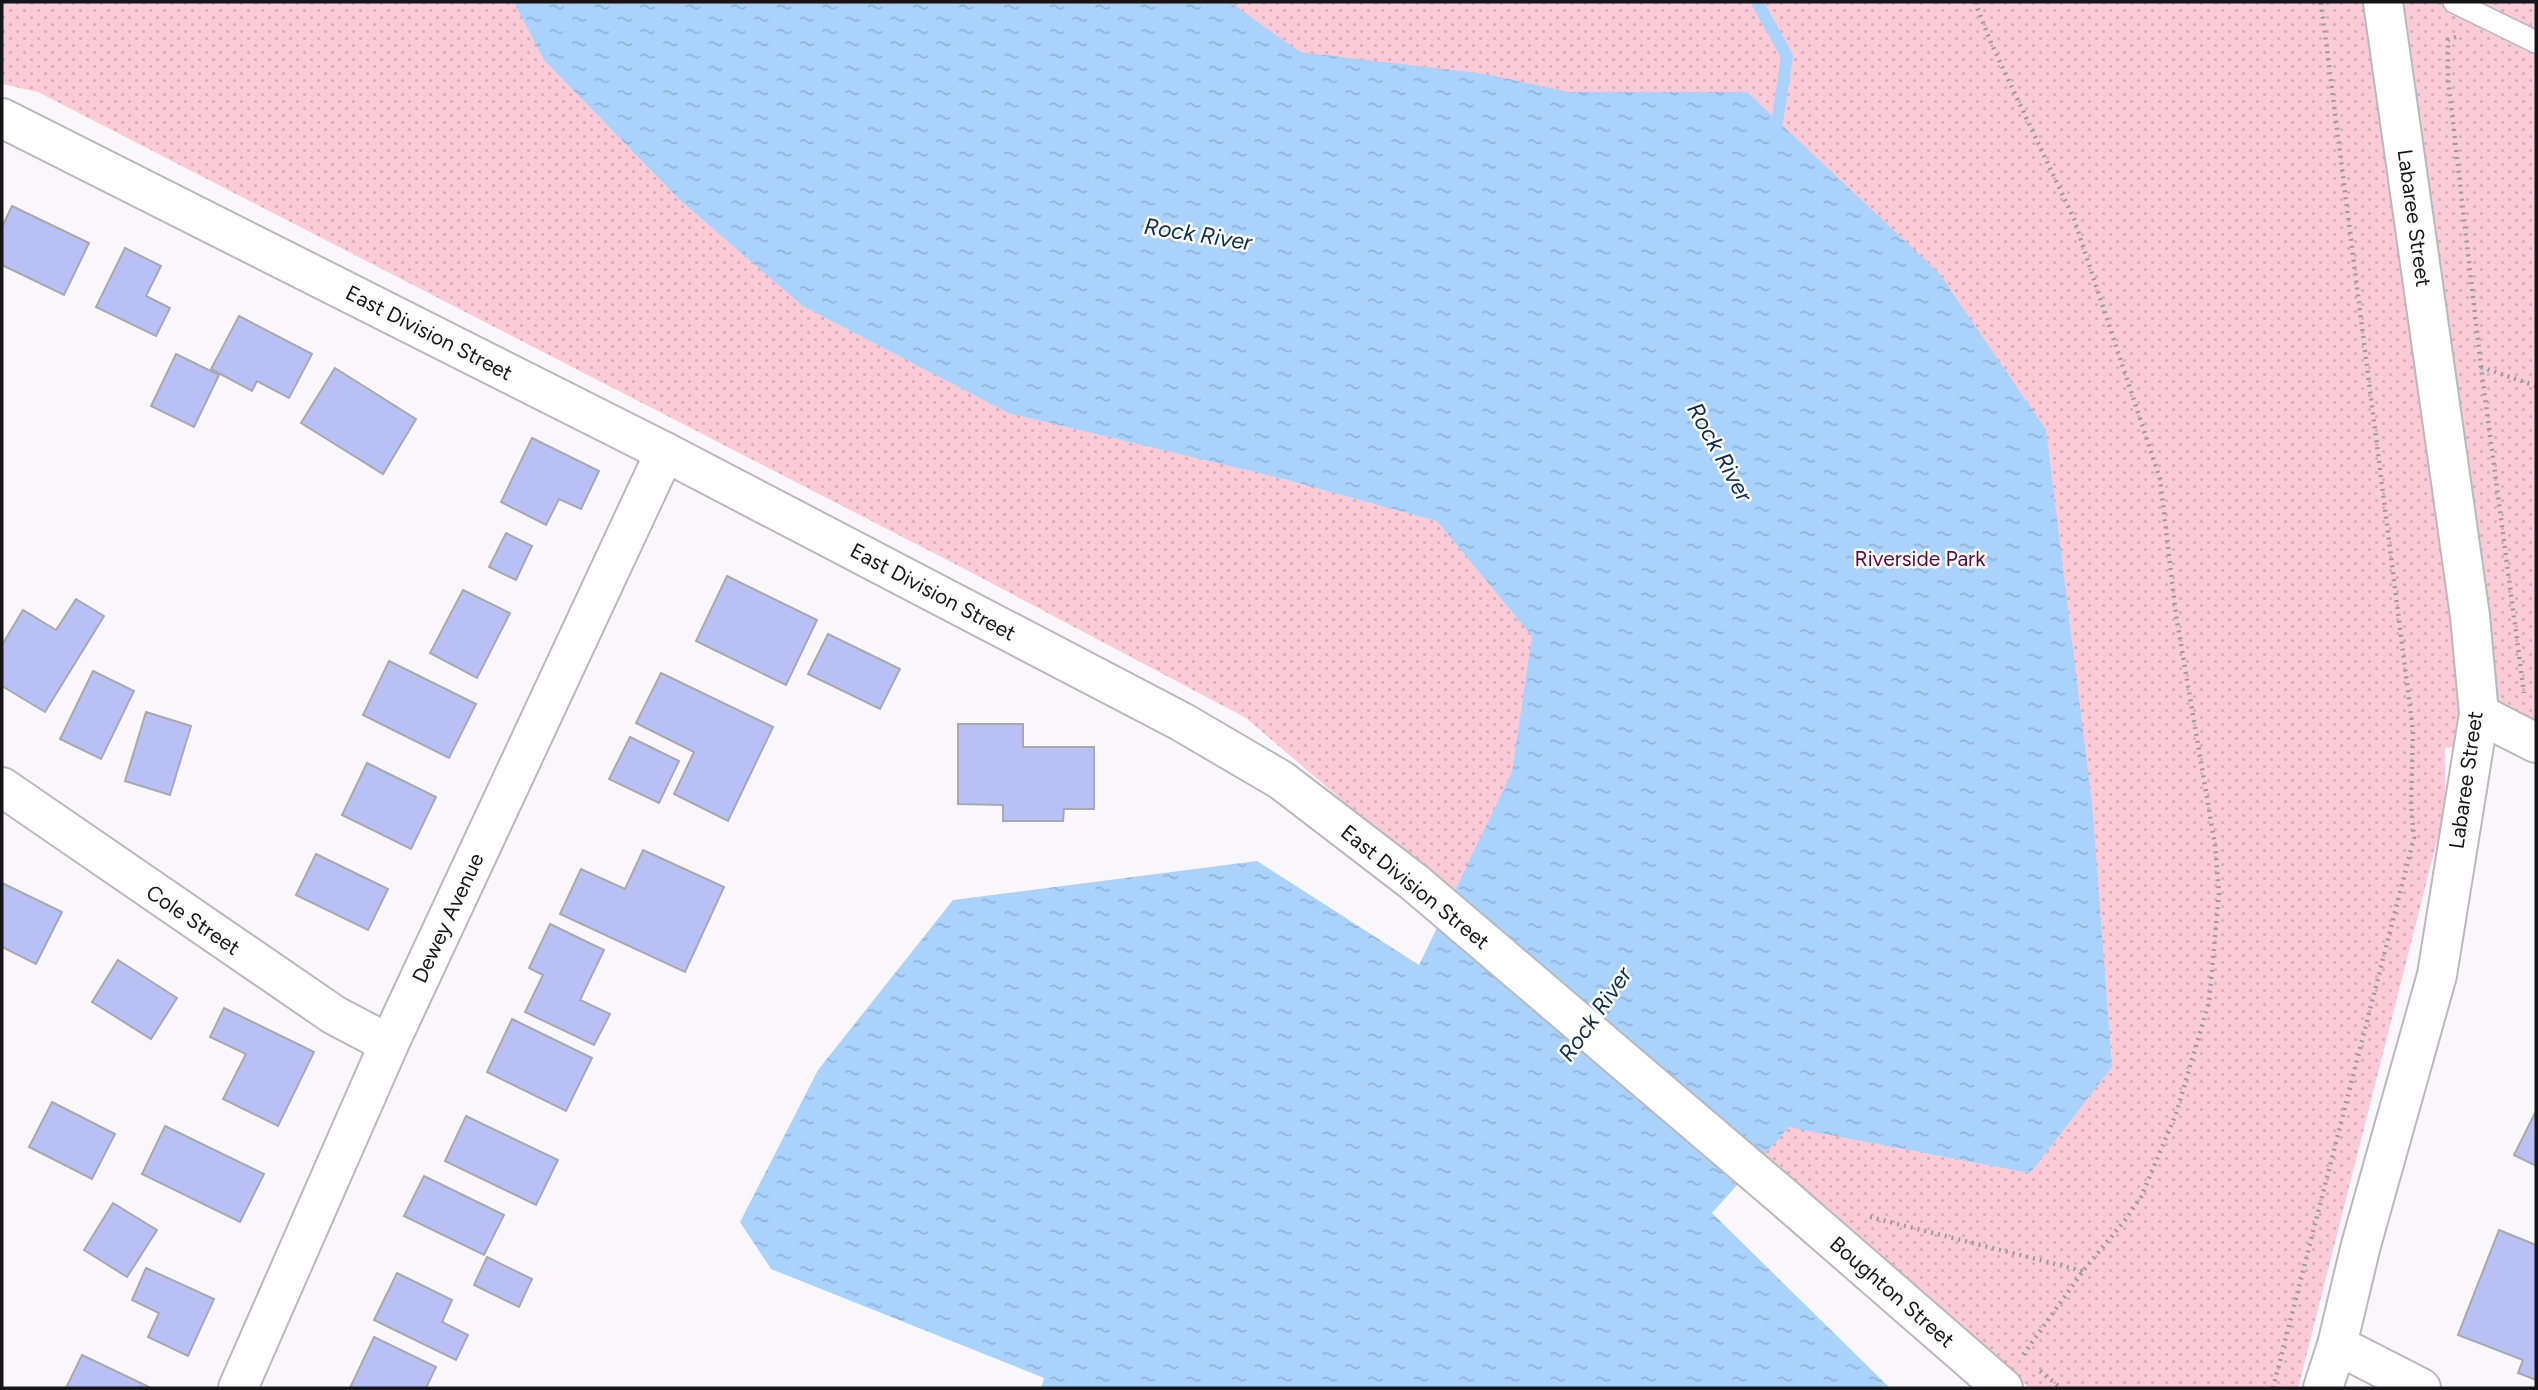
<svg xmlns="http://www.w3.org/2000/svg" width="2538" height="1390" font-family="Figtree,sans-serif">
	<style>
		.park { fill: url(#park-dots) }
		.water { fill: url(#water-ripples) }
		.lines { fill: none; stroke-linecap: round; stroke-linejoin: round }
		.stream { stroke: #a9d2fd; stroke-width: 12 }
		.building { fill: #b8c0f5; stroke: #a8a9ae; stroke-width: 2 }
		.lane-casing { stroke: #b9b8bc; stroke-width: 24 }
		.street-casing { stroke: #b9b8bc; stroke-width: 42 }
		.secondary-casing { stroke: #b9b8bc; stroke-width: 42 }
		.path { stroke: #9c9b9e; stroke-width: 4.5; stroke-dasharray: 2 5; stroke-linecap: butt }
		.lane { stroke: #fff; stroke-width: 21 }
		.street { stroke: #fff; stroke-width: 38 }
		.secondary { stroke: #fff; stroke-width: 38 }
		.labels { text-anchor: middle; stroke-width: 5; stroke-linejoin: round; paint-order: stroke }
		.street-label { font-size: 21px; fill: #151416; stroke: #fff }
		.park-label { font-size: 21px; fill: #620831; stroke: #fff }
		.water-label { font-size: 23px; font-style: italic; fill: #0f2c48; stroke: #fff }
	</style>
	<defs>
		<pattern id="park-dots" width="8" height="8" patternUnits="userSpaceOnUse" patternTransform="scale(1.75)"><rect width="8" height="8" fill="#fbccd8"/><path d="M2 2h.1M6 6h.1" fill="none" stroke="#d6aeb9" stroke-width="1.8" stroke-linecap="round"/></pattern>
		<pattern id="water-ripples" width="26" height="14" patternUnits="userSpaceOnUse" patternTransform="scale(1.75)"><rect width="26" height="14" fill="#a9d2fd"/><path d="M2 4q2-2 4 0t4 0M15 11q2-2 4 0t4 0" fill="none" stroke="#91b3d8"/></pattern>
	</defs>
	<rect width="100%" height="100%" fill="#f9f7fb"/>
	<!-- park -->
	<path class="park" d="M2 2H2536V741L2523 734 2445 748V809L2298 1388H2029L1246 718 955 564 38 92 2 84Z"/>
	<!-- water -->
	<path class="water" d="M514 2H1230L1300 52 1486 74 1569 92H1747L1939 273 2046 430 2092 804 2112 1067 2030 1173 1789 1127 1712 1213 1890 1388H1041L1044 1378 771 1269 740 1222 818 1070 953 900 1257 861 1419 965 1512 772 1532 636 1437 521 1284 479 1009 413 803 306 680 200 544 60Z"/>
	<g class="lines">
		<!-- stream -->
		<path class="stream" d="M1757 2 1787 56 1775 136"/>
	</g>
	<!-- building -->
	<g class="building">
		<path d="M12 206 89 243 64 295 2 265V227Z"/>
		<path d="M125 248 161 266 146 296 170 308 156 336 96 307Z"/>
		<path d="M239 316 312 354 289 398 257 381 252 391 211 369Z"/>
		<path d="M176 354 219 375 194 427 151 406Z"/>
		<path d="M335 368 416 419 383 474 301 423Z"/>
		<path d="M532 438 599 471 581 509 559 499 546 525 501 502Z"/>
		<path d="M506 533 532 546 516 580 489 567Z"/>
		<path d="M727 576 817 620 786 685 696 641Z"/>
		<path d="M463 590 510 613 477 678 430 653Z"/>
		<path d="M76 599 104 616 45 712 2 686V645L23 610 56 630Z"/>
		<path d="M828 634 900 669 880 709 808 674Z"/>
		<path d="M389 661 476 704 449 758 363 715Z"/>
		<path d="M93 671 134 691 101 759 60 739Z"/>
		<path d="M661 673 773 727 728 821 674 794 694 752 636 723Z"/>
		<path d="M146 712 191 726 170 795 125 781Z"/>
		<path d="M958 724H1023V747H1094V809H1064L1063 821H1003V805L958 804Z"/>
		<path d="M630 737 679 761 659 803 609 779Z"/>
		<path d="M367 763 436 797 411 849 342 815Z"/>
		<path d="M643 850 724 887 685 972 560 914 581 869 625 889Z"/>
		<path d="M316 854 388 889 368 930 296 895Z"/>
		<path d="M2 883 62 912 36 964 2 947Z"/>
		<path d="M550 924 604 950 580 1000 610 1014 594 1045 525 1012 543 975 529 968Z"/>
		<path d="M118 960 177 998 151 1039 92 1002Z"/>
		<path d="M224 1008 314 1052 278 1126 223 1099 246 1054 210 1037Z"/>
		<path d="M512 1019 592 1058 566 1111 487 1072Z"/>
		<path d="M52 1102 115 1134 92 1179 29 1147Z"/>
		<path d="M2536 1111V1166L2514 1155Z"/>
		<path d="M466 1116 558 1160 536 1205 445 1161Z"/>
		<path d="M165 1126 264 1174 240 1222 142 1174Z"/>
		<path d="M424 1176 504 1215 484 1255 404 1216Z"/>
		<path d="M113 1203 157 1230 127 1277 84 1250Z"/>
		<path d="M2499 1230 2536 1245V1380L2518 1373 2523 1360 2458 1335Z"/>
		<path d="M487 1257 532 1279 519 1307 474 1285Z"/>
		<path d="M146 1268 214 1299 188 1356 148 1337 159 1313 132 1300Z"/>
		<path d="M397 1273 452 1300 442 1322 468 1335 456 1360 374 1320Z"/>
		<path d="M374 1337 436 1367 426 1388H350Z"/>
		<path d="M82 1355 151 1388H66Z"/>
	</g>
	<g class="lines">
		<defs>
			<path id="lane" d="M2454 2 2536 42"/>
			<g id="street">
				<path d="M2479 714 2536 743"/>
				<path d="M2 787 334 1015 389 1044"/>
				<path d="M2337 1345 2421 1388"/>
				<path d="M238 1388 389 1044 665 452"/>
				<path d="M2323 1388 2337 1345 2361 1245 2437 975 2479 714 2470 616 2383 2"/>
			</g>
			<path id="secondary" d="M2 118 665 452 1182 722 1281 780 1414 882 1781 1195 2003 1388"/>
		</defs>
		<!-- lane casing -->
		<use href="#lane" class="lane-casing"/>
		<!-- street casing -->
		<use href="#street" class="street-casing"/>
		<!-- secondary casing -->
		<use href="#secondary" class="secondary-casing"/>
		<!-- path -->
		<g class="path">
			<path d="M1975 2 1991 43 2074 219 2160 479 2176 615 2215 845 2219 893 2209 1002 2176 1114 2141 1197 2126 1219 2083 1271 2023 1355"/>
			<path d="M2456 37 2448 40V79L2481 367 2524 693"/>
			<path d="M2481 367 2536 386"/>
			<path d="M1870 1217 2083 1271"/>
			<path d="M2040 1371 2061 1388"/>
			<path d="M2273 1388 2414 838 2411 804 2413 731 2321 2"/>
		</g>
		<!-- lane -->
		<use href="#lane" class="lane"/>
		<!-- street -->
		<use href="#street" class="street"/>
		<!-- secondary -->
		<use href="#secondary" class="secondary"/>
	</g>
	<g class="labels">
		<!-- street labels -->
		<g class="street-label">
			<text transform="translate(2414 218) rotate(82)" y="7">Labaree Street</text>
			<text transform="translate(429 333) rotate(27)" y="7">East Division Street</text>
			<text transform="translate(933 592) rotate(28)" y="7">East Division Street</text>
			<text transform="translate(2466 780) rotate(-82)" y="7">Labaree Street</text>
			<text transform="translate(1415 887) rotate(39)" y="7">East Division Street</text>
			<text transform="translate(448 918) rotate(-65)" y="7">Dewey Avenue</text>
			<text transform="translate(193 920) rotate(34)" y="7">Cole Street</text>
			<text transform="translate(1892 1292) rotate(41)" y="7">Boughton Street</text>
		</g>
		<!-- park labels -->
		<g class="park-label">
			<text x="1920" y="566">Riverside Park</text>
		</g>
		<!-- water labels -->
		<g class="water-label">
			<text transform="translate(1198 234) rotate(9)" y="8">Rock River</text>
			<text transform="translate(1720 452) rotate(61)" y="8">Rock River</text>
			<text transform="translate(1595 1014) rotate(-55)" y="8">Rock River</text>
		</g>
	</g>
	<!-- border -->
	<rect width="2538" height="1390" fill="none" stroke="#151416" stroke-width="7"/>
</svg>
